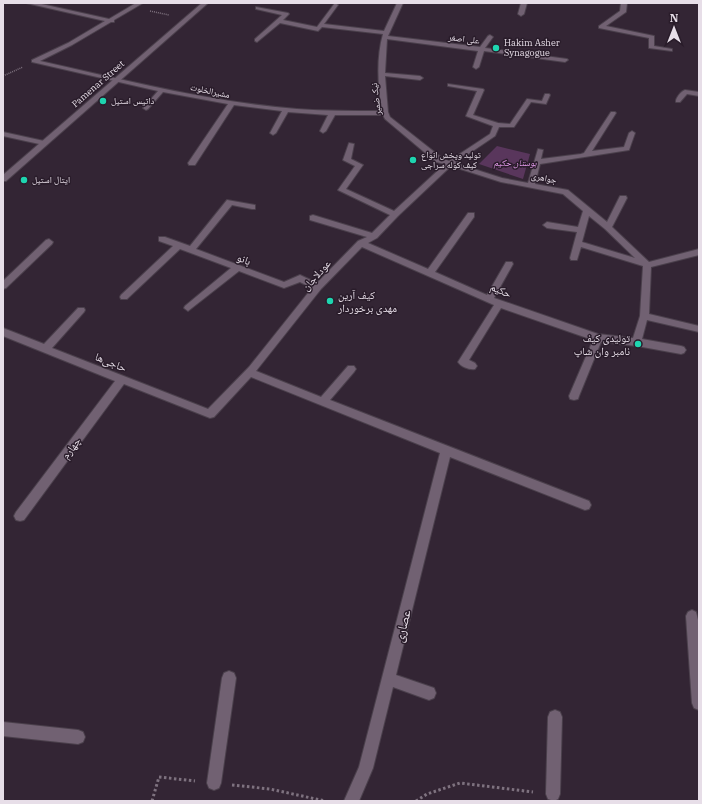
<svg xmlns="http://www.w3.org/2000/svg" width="702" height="804" font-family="'IBM Plex Serif','Noto Naskh Arabic',serif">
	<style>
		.green { fill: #59365c }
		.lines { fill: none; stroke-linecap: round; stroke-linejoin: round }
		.minor-casing { stroke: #4b404c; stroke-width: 2 }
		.tertiary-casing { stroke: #4b404c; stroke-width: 2 }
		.path-far1 { stroke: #7e727f; stroke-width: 1.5; stroke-dasharray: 1 1; stroke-linecap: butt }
		.path { stroke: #7e727f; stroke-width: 3; stroke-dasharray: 2.5 2.5; stroke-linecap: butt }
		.minor { fill: #716172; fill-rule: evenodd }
		.tertiary { fill: #716172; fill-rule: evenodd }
		.poi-dot { fill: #1ed5b0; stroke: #291c2a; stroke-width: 1.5 }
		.labels { text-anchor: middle; stroke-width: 3; stroke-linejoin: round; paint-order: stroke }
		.far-street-label { font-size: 9px; fill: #e7dee8; stroke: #291c2a }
		.far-poi-label { font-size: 9px; fill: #e7dee8; stroke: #291c2a; text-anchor: start }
		.far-park-label { font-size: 9px; font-style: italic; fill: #ea9ff1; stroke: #291c2a }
		.street-label { font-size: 11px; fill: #e7dee8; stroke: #291c2a }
		.poi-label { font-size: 11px; fill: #e7dee8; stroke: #291c2a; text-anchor: start }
		.near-street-label { font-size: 13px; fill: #e7dee8; stroke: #291c2a }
	</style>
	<rect width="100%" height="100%" fill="#332534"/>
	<!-- green -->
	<path class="green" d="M497 146 530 154 523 179 479 164Z"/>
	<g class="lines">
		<defs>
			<g id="minor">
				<path d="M26 3H37L109 19 136 3H143L114 20V22H111L72 45 40 61C124 80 210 102 297 109 325 111 353 111 382 111 378 87 376 58 383 34L322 27 318 31 280 23 257 42 255 41V39L282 15 256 9V7L288 13 289 14 283 20 317 27 335 3 338 5 324 24 384 31 397 3H403L388 36 480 47 488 36 490 35 493 37 485 48 567 59 568 60 565 62 484 51 479 67 476 69 473 67 478 51 387 39 385 73 420 76 423 78 420 80 385 76 388 112 390 117 442 158 449 161 490 134 493 126 466 116 477 91 448 86V84L483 89 484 90 473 115 498 123 510 124 527 99 542 101 545 94H549L550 95 546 104 531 102 514 127H499L495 136 455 163 502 178 528 183 538 149 543 150 541 159 581 154 584 153 611 112H615L616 113 592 151 624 147 629 133 632 131 635 133 629 150 540 164 535 184 568 190 607 222 620 196H626L627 198 612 227 649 262 699 249V255L651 267 649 314 699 326V332L647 320 642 339 681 346 684 347 686 350 684 353 681 354 637 346 601 342 579 396 578 399 574 400 570 399 569 396 593 340 501 308 469 360 475 363 477 366 475 369C470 370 461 367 458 362L494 305 362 247 321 289 256 371 321 397 348 366H354L356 369 354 372 330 400 589 501 591 505 589 509 585 510 450 457 396 675 434 688 436 693 434 698 429 700 393 687 373 768 359 801H344L359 767 440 453 251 377 214 417 210 418 124 384 24 520 20 521 16 520 14 516 16 512 115 381 3 336V328L44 344 78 308H84L85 310 84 312 52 348 208 409 249 367 312 288 300 282 284 288 239 271 188 311 184 308 185 306 231 268 180 249 127 299H121L120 297 121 295 173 246 159 241V237H165L190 246 227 200 255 205V209H252L232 205 196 249 284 282 300 275 317 283 358 241 367 237 310 220V216L313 215 372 233 390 215 338 190 355 166 343 160 349 143 354 144 351 159 363 165 346 189 394 211 445 164 436 162 385 119 383 115H335L326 131 323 133 320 131 328 115 288 112 276 133 273 135 270 133 282 111 234 105 195 165H189L188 163 228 104 163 92 148 109 146 110 143 108 158 91 32 62V60L68 43 105 21ZM451 166 501 182 563 194 583 211 578 227 547 222 543 225 547 228 577 232 570 258 571 260H577L581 247 643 266 640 316 633 338 598 334 494 298 513 264 512 262H506L487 295 435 272 474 217V213H468L428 269 368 243 377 238 398 216ZM589 216 605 229 635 258 582 242Z"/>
				<path d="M521 3H527L524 14 521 16 518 14Z"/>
				<path d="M621 3H627L626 12 606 26 654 36V46L672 49V51L649 48V38L599 28V26L620 11Z"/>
				<path d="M685 90 699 92V96L687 94 680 102H676C675 99 681 91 685 90Z"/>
				<path d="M3 132 44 141 47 143 44 145 3 136Z"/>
				<path d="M49 239 53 242 52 244 6 288 3 289V281L46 240Z"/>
				<path d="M692 610 696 612 699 624V710L694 708 692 703 686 616 688 612Z"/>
				<path d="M229 671 234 673 236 678 221 783 219 788 214 790 209 788 207 783 222 678 224 673Z"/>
				<path d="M555 710 560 712 562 717 560 794 558 799 554 801 548 799 546 794 548 717 550 712Z"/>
				<path d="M3 722 78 730 83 732 85 737 83 742 78 744 3 736Z"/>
			</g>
			<path id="tertiary" d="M202 3H208L6 181H3V175Z"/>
		</defs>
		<!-- minor casing -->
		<use href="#minor" class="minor-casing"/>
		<!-- tertiary casing -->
		<use href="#tertiary" class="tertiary-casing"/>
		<!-- path-far1 -->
		<g class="path-far1">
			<path d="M150 11 169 15"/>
			<path d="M3 76 23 67"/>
		</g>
		<!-- path -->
		<g class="path">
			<path d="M232 785 270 789 325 801"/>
			<path d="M152 801 159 777 195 781"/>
			<path d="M416 801 427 794 460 783 533 792"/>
		</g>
		<!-- minor -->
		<use href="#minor" class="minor"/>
		<!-- tertiary -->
		<use href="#tertiary" class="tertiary"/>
	</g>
	<!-- markers -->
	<g class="poi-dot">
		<circle cx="496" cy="48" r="4"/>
		<circle cx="103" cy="101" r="4"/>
		<circle cx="413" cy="160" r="4"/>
		<circle cx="24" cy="180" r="4"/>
		<circle cx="330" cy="301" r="4"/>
		<circle cx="638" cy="344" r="4"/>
	</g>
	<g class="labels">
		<!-- far-street labels -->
		<g class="far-street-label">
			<text transform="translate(464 39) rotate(7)" y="3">علی اصغر</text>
			<text transform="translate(98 84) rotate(-41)" y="3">Pamenar Street</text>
			<text transform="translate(210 91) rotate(12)" y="3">مشیرالخلوت</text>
			<text transform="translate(376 99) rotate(-97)" y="3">نیک ضمیر</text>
			<text transform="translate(544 178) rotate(11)" y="3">جواهری</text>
		</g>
		<!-- far-poi labels -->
		<g class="far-poi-label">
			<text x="504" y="46">Hakim Asher<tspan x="504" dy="10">Synagogue</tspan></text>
			<text x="111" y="104">داتیس استیل</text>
			<text x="421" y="158">تولید وپخش انواع<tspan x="421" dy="10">کیف کوله سراجی</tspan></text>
			<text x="32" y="183">ایتال استیل</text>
		</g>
		<!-- far-park labels -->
		<g class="far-park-label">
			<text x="515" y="166">بوستان حکیم</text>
		</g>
		<!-- street labels -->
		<g class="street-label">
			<text transform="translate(244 259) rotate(21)" y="4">بانو</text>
			<text transform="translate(316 275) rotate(-48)" y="4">عودلاجان</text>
			<text transform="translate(501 290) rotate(23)" y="4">حکیم</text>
			<text transform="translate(111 362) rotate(22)" y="4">حاجی‌ها</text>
			<text transform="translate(71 448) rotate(-53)" y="4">چهارم</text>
		</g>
		<!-- poi labels -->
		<g class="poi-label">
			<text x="338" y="299">کیف آرین<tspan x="338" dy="13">مهدی برخوردار</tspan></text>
			<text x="630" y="342" text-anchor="end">تولیدی کیف<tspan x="630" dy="13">نامبر وان شاپ</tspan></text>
		</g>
		<!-- near-street labels -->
		<g class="near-street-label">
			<text transform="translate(402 626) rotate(-76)" y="5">عصاری</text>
		</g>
	</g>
	<!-- border -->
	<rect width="702" height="804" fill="none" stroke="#e7dee8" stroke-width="8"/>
	<!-- north arrow -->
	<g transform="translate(674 28)" stroke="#291c2a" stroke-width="3" paint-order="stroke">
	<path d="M0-3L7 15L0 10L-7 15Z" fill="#e7dee8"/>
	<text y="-6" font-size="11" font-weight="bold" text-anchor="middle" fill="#e7dee8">N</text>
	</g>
</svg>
